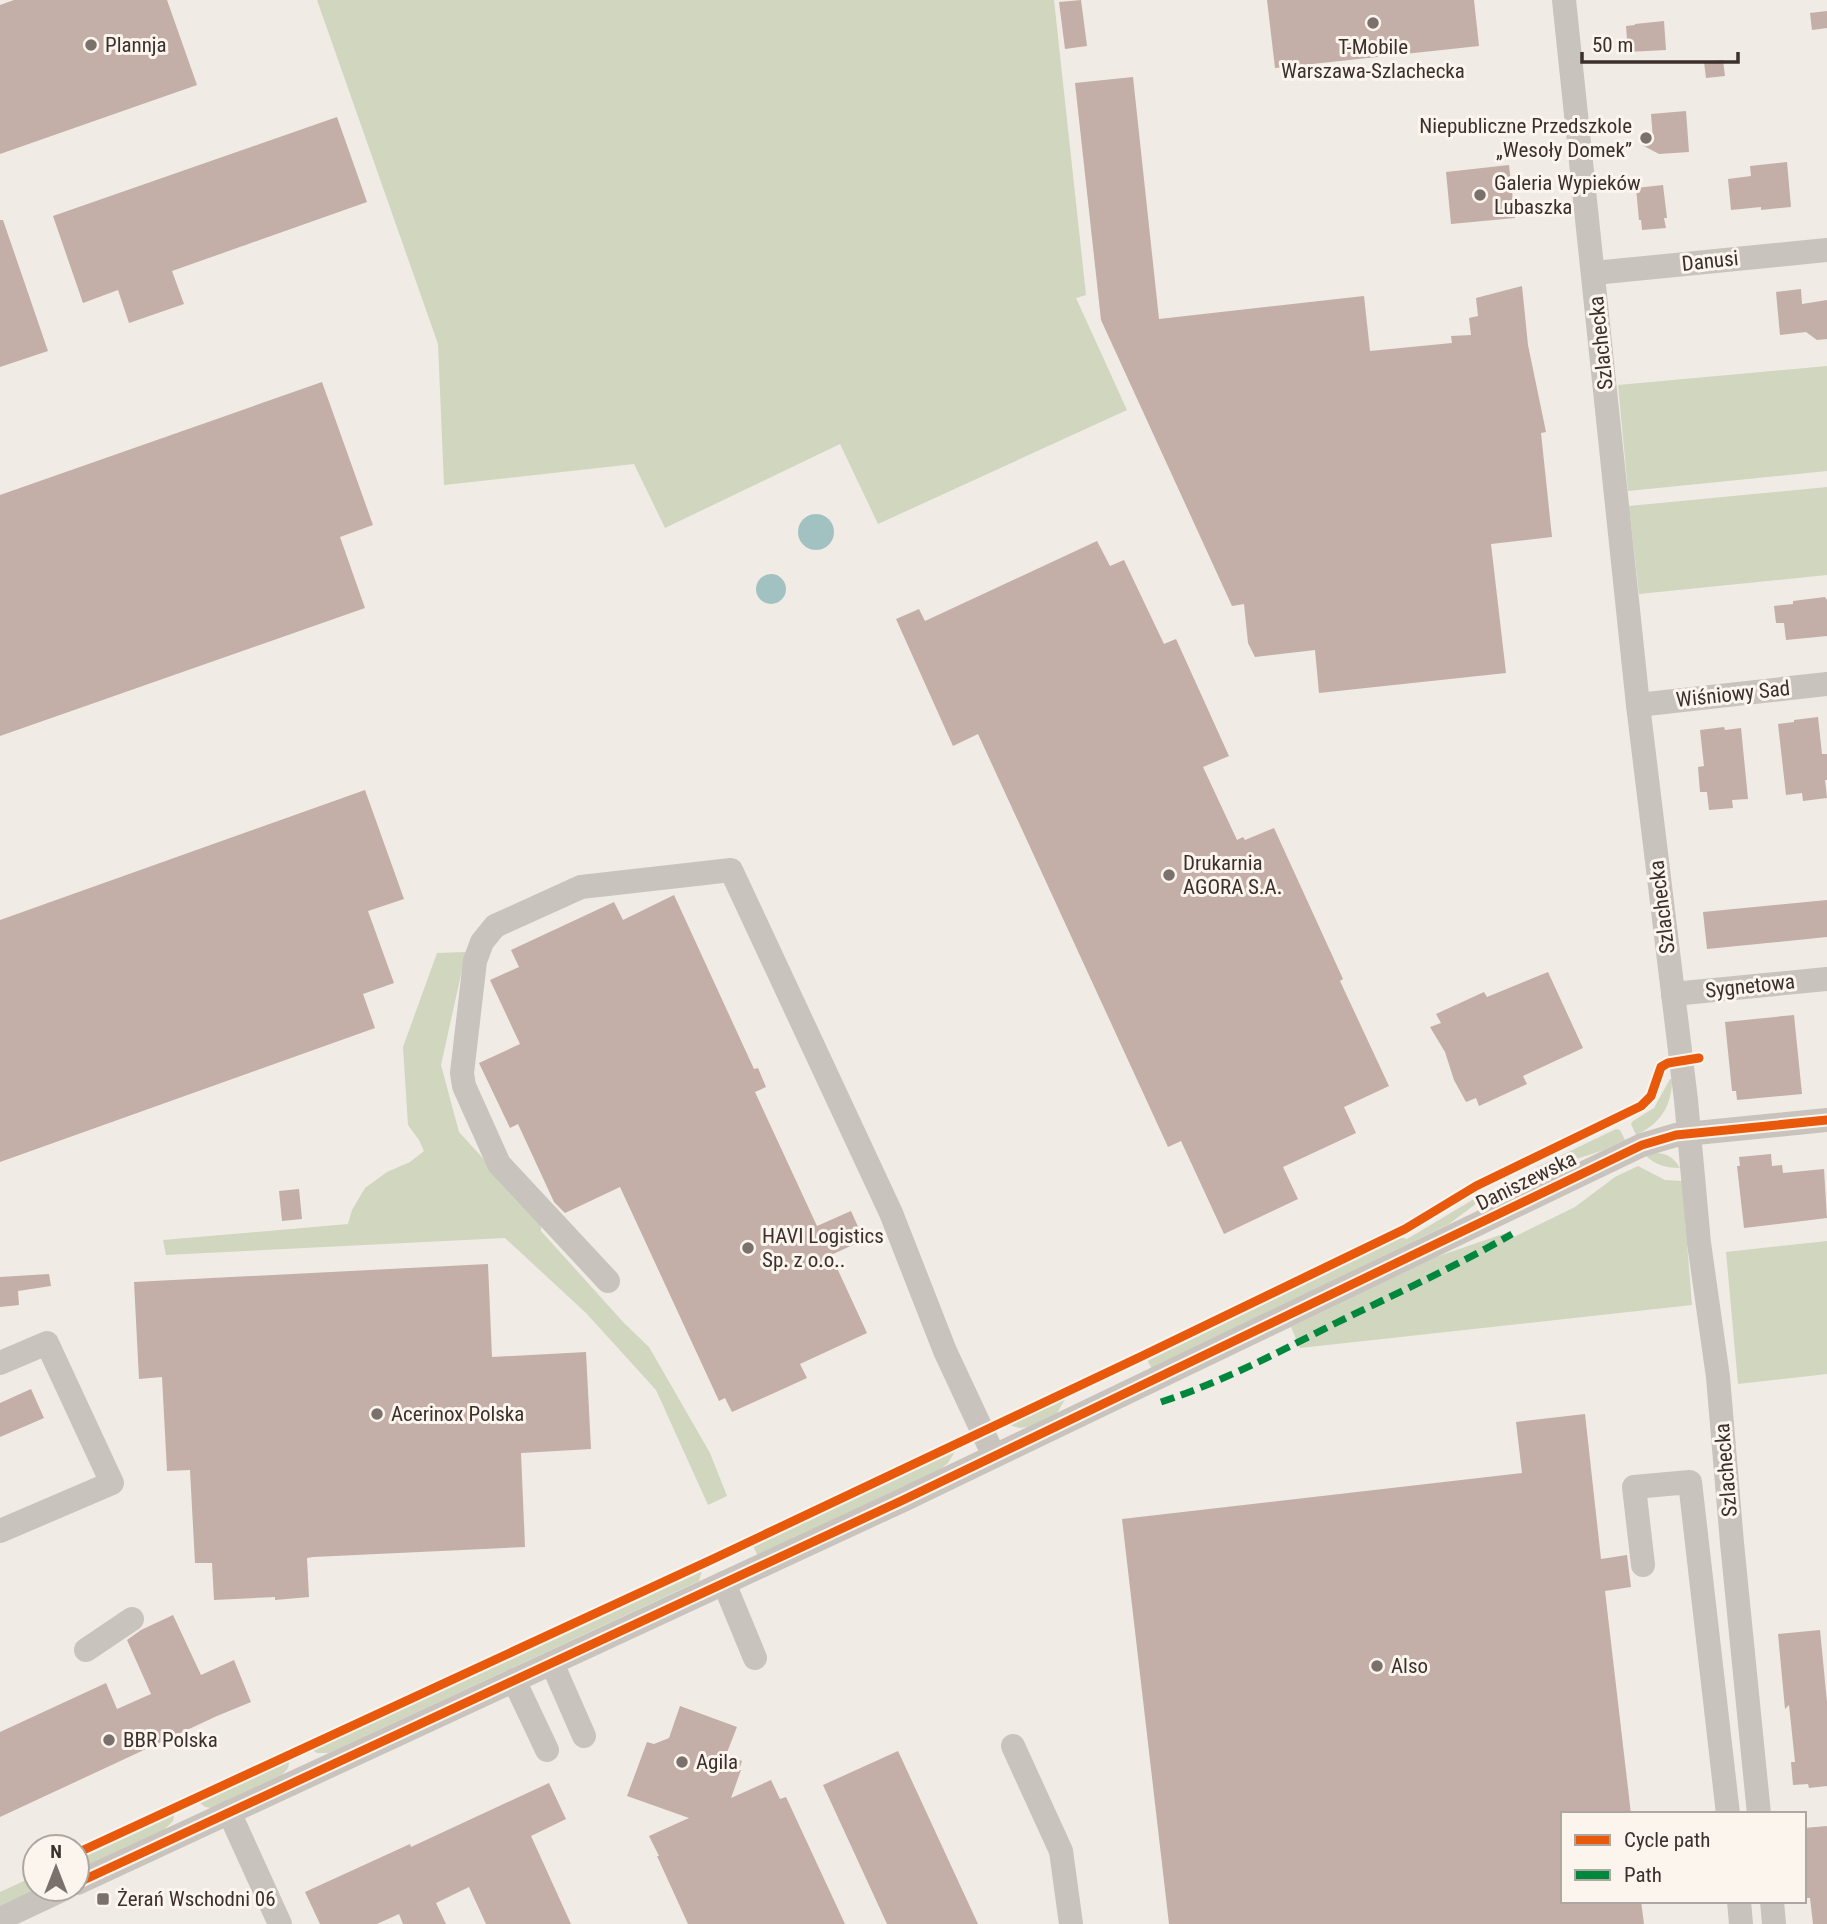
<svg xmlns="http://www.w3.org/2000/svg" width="1827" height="1924" font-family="'Roboto Condensed',sans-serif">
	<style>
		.green { fill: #d1d6bf }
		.water { fill: #a1c2c1 }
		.building { fill: #c3afa7 }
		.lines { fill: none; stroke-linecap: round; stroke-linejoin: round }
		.minor { stroke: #c9c3be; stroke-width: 24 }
		.quiet { stroke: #00873e; stroke-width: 7; stroke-dasharray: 14 7; stroke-linecap: butt }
		.cycleway-casing { stroke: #fbf5ee; stroke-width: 13 }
		.cycleway { stroke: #e8590c; stroke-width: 9 }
		.poi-dot { fill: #7a716c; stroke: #fbf5ee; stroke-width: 2.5 }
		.labels { text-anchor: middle; stroke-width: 6; stroke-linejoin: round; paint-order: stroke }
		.poi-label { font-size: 21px; fill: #3b302b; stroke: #fbf5ee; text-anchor: start }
		.street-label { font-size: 21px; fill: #3b302b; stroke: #fbf5ee }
	</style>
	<rect width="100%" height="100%" fill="#f0ebe5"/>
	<!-- green -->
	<g class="green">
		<path d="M317 0H1054L1086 295 1076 298 1127 410 878 524 840 444 665 528 634 464 444 485 438 344Z"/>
		<path d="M1827 366V471L1628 491 1618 385Z"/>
		<path d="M1827 487V575L1639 594 1629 506Z"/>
		<path d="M466 952 441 1065 459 1132 541 1222V1231L624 1323 649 1347 710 1453 727 1496 708 1505 656 1390 586 1313 505 1238 166 1255 163 1240 348 1224 352 1210 365 1188 387 1172 410 1162 424 1151 419 1140 408 1125 403 1047 437 953Z"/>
		<path d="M1670 1079H1672C1672 1106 1660 1124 1636 1135L1631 1124 1633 1121 1654 1108Z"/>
		<path d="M1616 1129 1620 1130 1625 1140 1604 1150 1539 1171 1537 1167Z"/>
		<path d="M1655 1153C1667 1153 1674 1158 1680 1168 1666 1168 1656 1165 1646 1156Z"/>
		<path d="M1638 1166 1665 1180 1682 1181 1692 1305 1300 1348 1291 1327 1436 1257 1509 1232 1512 1238 1575 1207 1615 1177Z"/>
		<path d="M1479 1196 1481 1200 1449 1224 1152 1369 1147 1360 1149 1355 1396 1236 1407 1239Z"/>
		<path d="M1827 1241V1374L1738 1384 1726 1252Z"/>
		<path d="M1067 1396 1057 1413 1028 1427 1020 1428 1005 1424Z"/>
		<path d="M957 1448 948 1463 938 1471 758 1556 753 1546 754 1543Z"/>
		<path d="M703 1567 699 1581 329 1753H317L311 1749Z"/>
		<path d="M290 1758 288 1768 282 1775 212 1808 205 1807 197 1801Z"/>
		<path d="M175 1811 173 1821 164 1830 77 1870V1857Z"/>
		<path d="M35 1876V1889H37L0 1906V1892Z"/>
	</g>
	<!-- water -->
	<g class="water">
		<circle cx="816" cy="532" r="18"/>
		<circle cx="771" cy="589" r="15"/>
	</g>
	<!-- building -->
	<g class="building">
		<path d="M14 0H167L197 85 0 154V5Z"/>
		<path d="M1081 0 1087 46 1065 49 1059 2Z"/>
		<path d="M1267 0H1474L1479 46 1275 68Z"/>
		<path d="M1827 11V28L1812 30 1810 13Z"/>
		<path d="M1664 21 1666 50 1628 52 1626 26 1635 25V24Z"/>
		<path d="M1723 60 1725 76 1706 78 1704 62Z"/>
		<path d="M1133 77 1159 319 1364 296 1370 351 1452 343 1451 336 1471 335 1469 318 1478 316 1476 298 1522 286 1528 345 1546 432 1541 433 1552 537 1491 544 1506 673 1319 693 1315 650 1255 657 1248 643 1244 604 1232 606 1101 320 1075 83Z"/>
		<path d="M1686 111 1689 152 1659 154 1642 145 1653 139 1651 114Z"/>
		<path d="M337 117 367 202 172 271 184 304 129 323 118 290 83 303 53 216Z"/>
		<path d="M1787 162 1791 207 1761 210V207L1731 210 1728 179 1751 176 1750 166Z"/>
		<path d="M1509 165 1515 218 1451 224 1446 172Z"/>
		<path d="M1663 185 1667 218H1664L1666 228 1642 230 1641 220H1639L1636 188Z"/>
		<path d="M0 220H3L48 351 0 367Z"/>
		<path d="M1801 289 1802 304 1827 300V339L1817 340 1806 332 1780 335 1776 292Z"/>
		<path d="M322 382 373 525 340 537 365 608 0 736V495Z"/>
		<path d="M1097 541 1110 566 1124 560 1164 644 1176 639 1229 756 1203 767 1237 840 1243 837 1245 840 1274 828 1343 979 1340 981 1389 1086 1344 1107 1356 1133 1283 1167 1298 1199 1224 1234 1181 1141 1168 1147 978 734 953 746 896 619 919 609 925 621Z"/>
		<path d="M1825 597 1827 600V636L1786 640 1784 623H1776L1774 606 1793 604V601Z"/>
		<path d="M1818 717 1822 754H1827V780H1825L1827 798 1803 801 1802 793 1786 795 1778 724 1794 722V720Z"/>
		<path d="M1724 727 1725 730 1741 728 1748 799 1732 800 1733 808 1709 810 1707 792H1700L1698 767 1704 766 1700 730Z"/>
		<path d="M365 790 404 899 368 911 394 983 363 994 375 1028 0 1162V920Z"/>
		<path d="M674 895 754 1069 758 1068 766 1087 755 1092 817 1226 851 1211 864 1240 831 1255 867 1333 800 1364 807 1378 732 1412 725 1398 719 1401 620 1187 565 1213 554 1202 518 1124 510 1128 479 1063 520 1044 490 980 519 967 511 950 614 902 623 920Z"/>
		<path d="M1827 900V937L1707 949 1703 912Z"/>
		<path d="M1548 972 1583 1048 1523 1076 1527 1084 1479 1106 1476 1098 1466 1102 1454 1080 1445 1052 1430 1027 1441 1023 1436 1014 1484 992 1487 997Z"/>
		<path d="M1794 1015 1802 1094 1737 1100 1736 1091H1732L1725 1022Z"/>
		<path d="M1771 1154 1772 1166 1782 1165 1783 1173 1824 1169 1827 1218 1744 1228 1737 1166H1740L1739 1157Z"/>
		<path d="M299 1189 302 1219 282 1221 279 1191Z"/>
		<path d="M488 1264 492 1357 586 1352 591 1449 521 1453 525 1547 313 1557 307 1558 309 1597 275 1600V1597L214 1600 212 1563H195L190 1470 167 1471 162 1377 139 1379 134 1282Z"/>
		<path d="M49 1274 51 1286 18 1291 19 1305 0 1307V1277Z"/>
		<path d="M31 1389 44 1418 0 1437V1403Z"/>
		<path d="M1585 1414 1601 1559 1627 1555 1631 1587 1605 1591 1631 1814H1563V1901H1641L1644 1924H1169L1122 1519 1522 1473 1516 1422Z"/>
		<path d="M173 1615 201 1675 234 1660 251 1702 217 1716 0 1817V1732L106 1683 117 1709 151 1694 127 1640 141 1630Z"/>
		<path d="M1820 1630 1827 1702V1786L1809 1788 1808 1784 1793 1785 1791 1762H1795L1789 1705 1785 1709 1778 1634Z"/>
		<path d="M680 1706 737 1727 726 1755 742 1761 739 1770H741L731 1798 771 1780 780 1799 786 1797 845 1924H688L657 1856H659L649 1836 689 1818 627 1796 647 1742 654 1744 669 1738Z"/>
		<path d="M898 1751 978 1924H887L823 1785Z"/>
		<path d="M549 1783 566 1819 531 1836 571 1924H486L469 1887 436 1903 446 1924H403L399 1914 377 1924H320L305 1892 410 1844 411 1847Z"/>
		<path d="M1827 1826V1924H1813L1810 1898H1805L1804 1828Z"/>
	</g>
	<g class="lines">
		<!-- minor -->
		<g class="minor">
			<path d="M1564 0 1638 705 1686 1100 1699 1243 1718 1377 1732 1543 1759 1814"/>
			<path d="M1594 273 1827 250"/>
			<path d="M1638 705 1827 684"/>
			<path d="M1673 994 1827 979"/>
			<path d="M608 1281 499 1164 464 1086 462 1073 475 961 482 942 495 926 581 887 731 870 891 1213 945 1351 994 1456"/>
			<path d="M0 1363 47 1343 112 1483 0 1531"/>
			<path d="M1643 1565 1634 1487 1690 1482 1728 1814"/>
			<path d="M724 1583 755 1658"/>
			<path d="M86 1650 132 1619"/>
			<path d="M552 1663 584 1736"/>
			<path d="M514 1680 547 1750"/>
			<path d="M1013 1746 1061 1851 1071 1924"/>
			<path d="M229 1812 280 1924"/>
			<path d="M77 1883 901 1501 1642 1145 1676 1135 1827 1120"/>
			<path d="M1739 1901 1741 1924"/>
			<path d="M1772 1901 1774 1924"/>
			<path d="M0 1919 64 1889"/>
		</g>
		<!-- quiet -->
		<path class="quiet" d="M1161 1402C1222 1382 1279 1352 1336 1323 1395 1294 1455 1267 1512 1234"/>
		<defs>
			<g id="cycleway">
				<path d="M77 1853 713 1559 1140 1357 1405 1229 1476 1186 1641 1106 1651 1096 1661 1067 1668 1063 1699 1058"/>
				<path d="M77 1883 901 1501 1642 1145 1676 1135 1827 1120"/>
			</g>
		</defs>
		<!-- cycleway casing -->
		<use href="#cycleway" class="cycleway-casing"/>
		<!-- cycleway -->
		<use href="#cycleway" class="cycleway"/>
	</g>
	<!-- markers -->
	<g class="poi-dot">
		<circle cx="1373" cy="23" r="7"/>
		<circle cx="91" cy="45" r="7"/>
		<circle cx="1646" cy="138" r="7"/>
		<circle cx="1480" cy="195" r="7"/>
		<circle cx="1169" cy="875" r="7"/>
		<circle cx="748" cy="1248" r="7"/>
		<circle cx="377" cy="1414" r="7"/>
		<circle cx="1377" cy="1666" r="7"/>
		<circle cx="109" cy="1740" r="7"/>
		<circle cx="682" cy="1762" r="7"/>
		<rect x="96" y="1892" width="14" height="14" rx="3.5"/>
	</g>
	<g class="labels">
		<!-- poi labels -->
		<g class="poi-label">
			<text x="105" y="52">Plannja</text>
			<text x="1373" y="54" text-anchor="middle">T-Mobile<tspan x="1373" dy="24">Warszawa-Szlachecka</tspan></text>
			<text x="1632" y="133" text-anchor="end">Niepubliczne Przedszkole<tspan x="1632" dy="24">„Wesoły Domek”</tspan></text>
			<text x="1494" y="190">Galeria Wypieków<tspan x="1494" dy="24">Lubaszka</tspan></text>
			<text x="1183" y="870">Drukarnia<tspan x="1183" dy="24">AGORA S.A.</tspan></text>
			<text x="762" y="1243">HAVI Logistics<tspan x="762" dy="24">Sp. z o.o..</tspan></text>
			<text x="391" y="1421">Acerinox Polska</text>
			<text x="1391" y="1673">Also</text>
			<text x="123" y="1747">BBR Polska</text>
			<text x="696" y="1769">Agila</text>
			<text x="117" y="1906">Żerań Wschodni 06</text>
		</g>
		<!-- street labels -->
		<g class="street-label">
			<text transform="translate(1710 261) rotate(-6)" y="7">Danusi</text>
			<text transform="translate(1601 343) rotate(-96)" y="7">Szlachecka</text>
			<text transform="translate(1733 694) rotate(-6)" y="7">Wiśniowy Sad</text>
			<text transform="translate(1662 907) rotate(-97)" y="7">Szlachecka</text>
			<text transform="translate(1750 986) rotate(-6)" y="7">Sygnetowa</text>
			<text transform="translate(1526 1181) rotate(-26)" y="7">Daniszewska</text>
			<text transform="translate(1726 1470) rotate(-95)" y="7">Szlachecka</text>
		</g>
	</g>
	<!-- legend -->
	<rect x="1561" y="1812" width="245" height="91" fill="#fbf5ee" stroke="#aea6a0" stroke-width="2"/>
	<rect x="1575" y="1835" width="35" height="10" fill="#e8590c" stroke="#aea6a0" stroke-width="2"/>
	<text x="1624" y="1847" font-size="21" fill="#3b302b">Cycle path</text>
	<rect x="1575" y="1870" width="35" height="10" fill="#00873e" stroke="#aea6a0" stroke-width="2"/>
	<text x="1624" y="1882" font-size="21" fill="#3b302b">Path</text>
	<!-- north arrow -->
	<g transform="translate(56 1868)"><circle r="33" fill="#fbf5ee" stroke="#aea6a0" stroke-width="2"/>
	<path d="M0-5L12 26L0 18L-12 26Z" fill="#7a716c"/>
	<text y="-10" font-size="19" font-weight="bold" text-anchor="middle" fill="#3b302b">N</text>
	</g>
	<!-- scale -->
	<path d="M1582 52v10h156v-10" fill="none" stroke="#3b302b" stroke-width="3.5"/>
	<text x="1592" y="52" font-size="21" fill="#3b302b" stroke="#fbf5ee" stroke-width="5" paint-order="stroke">50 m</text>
</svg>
